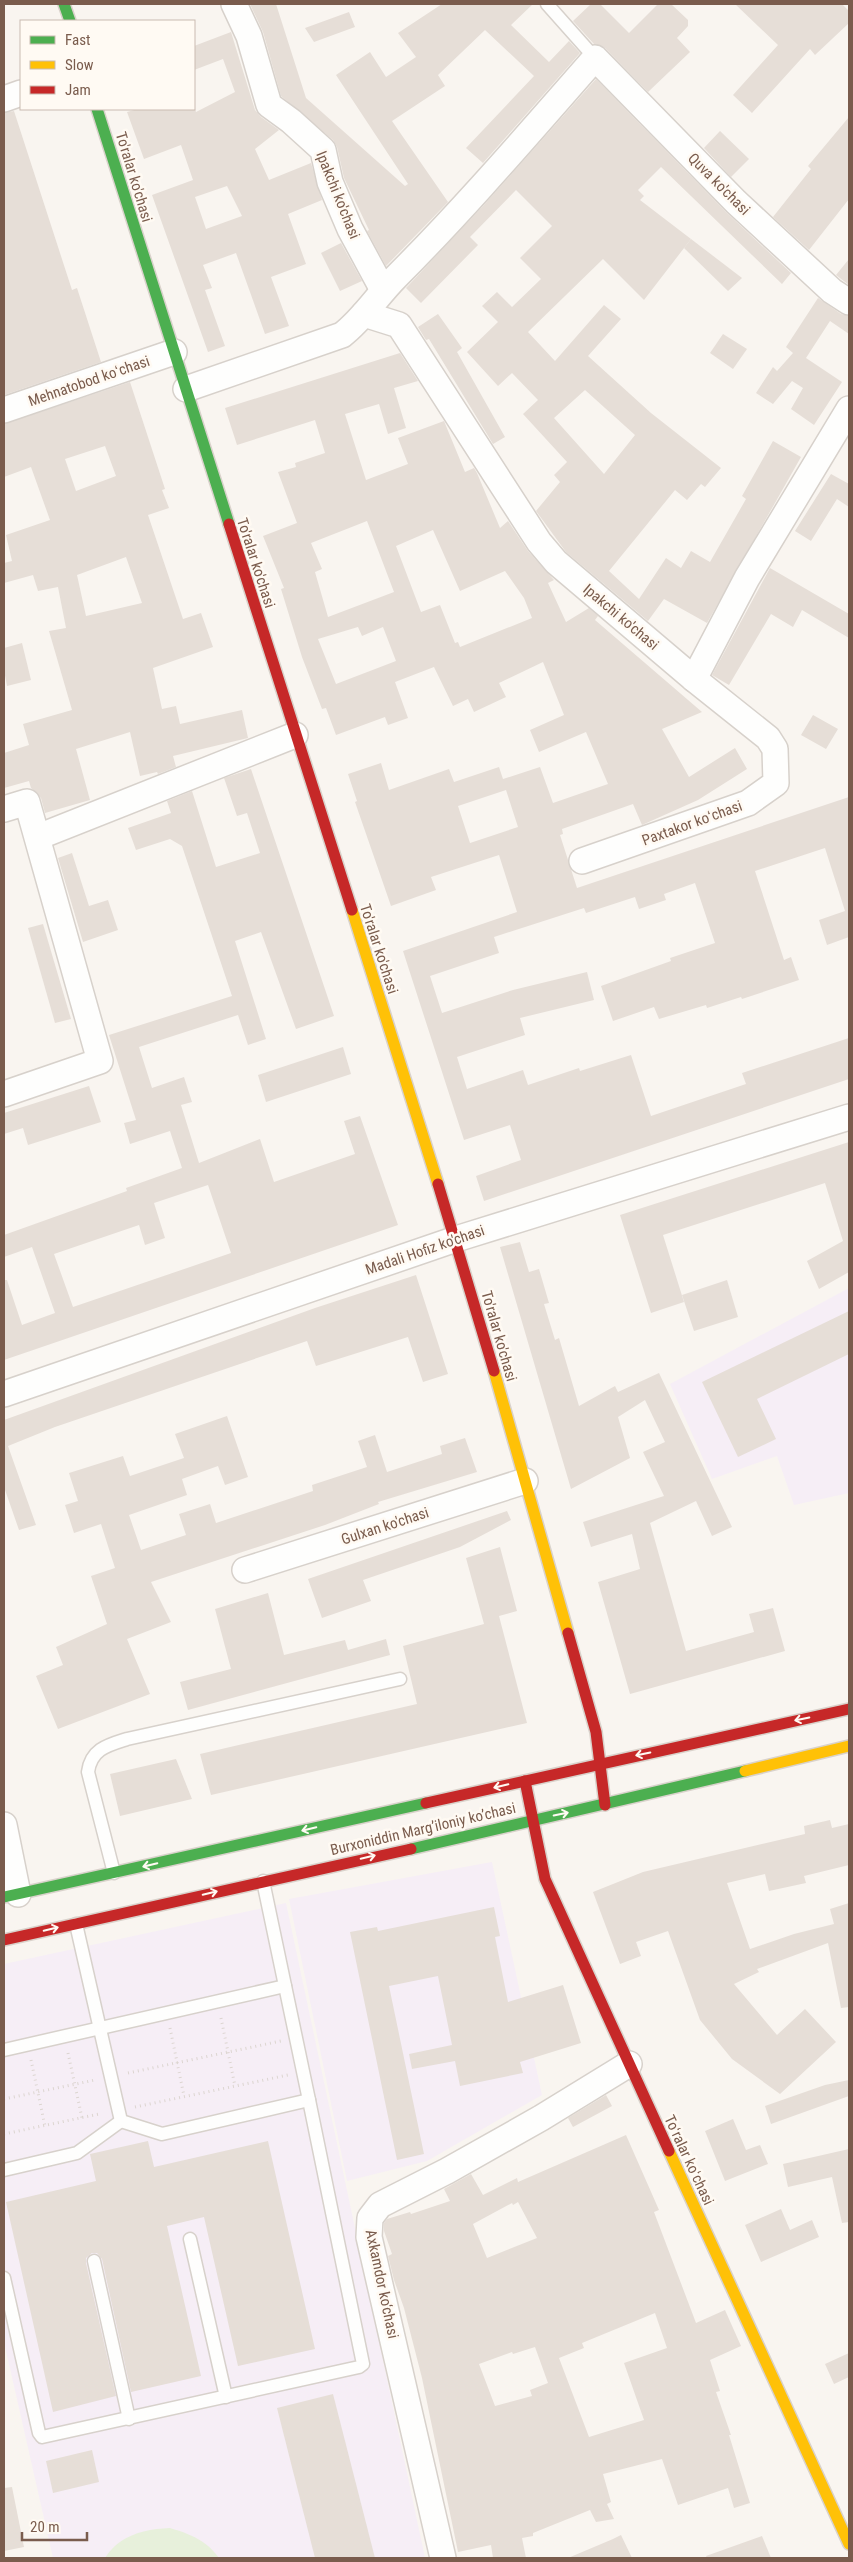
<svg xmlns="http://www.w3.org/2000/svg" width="853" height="2562" font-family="'Roboto Condensed',sans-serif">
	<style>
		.education { fill: #f6eef6 }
		.green { fill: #e7f0db }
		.building { fill: #e6ded7; fill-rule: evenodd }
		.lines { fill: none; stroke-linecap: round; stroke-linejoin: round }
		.lane-casing { stroke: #d7d1cb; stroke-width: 15 }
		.street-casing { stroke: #d7d1cb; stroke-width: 28 }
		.fast-casing { stroke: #d9d2cb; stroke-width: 14 }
		.slow-casing { stroke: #d9d2cb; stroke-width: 14 }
		.jam-casing { stroke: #d9d2cb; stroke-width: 14 }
		.path { stroke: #dcd5d0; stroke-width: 3; stroke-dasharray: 1 4; stroke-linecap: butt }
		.lane { stroke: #fefefd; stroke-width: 12 }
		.street { stroke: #fefefd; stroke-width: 25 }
		.fast { stroke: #4caf50; stroke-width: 11 }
		.slow { stroke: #ffc107; stroke-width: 11 }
		.jam { stroke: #c62828; stroke-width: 11 }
		.oneway { stroke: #fffaf3 }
		.labels { text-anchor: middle; stroke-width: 5; stroke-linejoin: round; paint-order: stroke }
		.street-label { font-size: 15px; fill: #7a5c4d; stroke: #fffaf3 }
	</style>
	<rect width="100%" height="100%" fill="#f9f5f0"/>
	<!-- education -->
	<g class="education">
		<path d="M849 1288V1493L794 1505 777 1456 712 1479 670 1384Z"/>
		<path d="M492 1862 542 2095 427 2161 347 2181 289 1899Z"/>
		<path d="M286 1903 425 2558H53L4 2342V1964Z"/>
	</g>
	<!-- green -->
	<path class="green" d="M170 2528C190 2534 206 2540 219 2558H105C119 2535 145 2529 170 2528Z"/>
	<!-- building -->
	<g class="building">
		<path d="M250 4H276L306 98 405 186 408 184 336 75 370 52 386 77 416 57 398 33 442 4H533L511 25 549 62 569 41 580 53 483 163 466 148 534 76 485 30 438 75 445 86 392 121 448 202 386 266 367 231 369 230 344 178 337 147 333 140 281 96 263 32Z"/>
		<path d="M591 4H600L629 33 658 4H671L688 20V26L677 38 690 52 648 92 605 48 594 44 573 21Z"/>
		<path d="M735 4H842L849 11V23L815 55 810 49 752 113 733 95 778 45Z"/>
		<path d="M349 12 355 27 314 42 305 28Z"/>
		<path d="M231 32 255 110 261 117 279 130 255 149 269 180 311 163 322 200 288 214 306 264 271 277 289 326 265 334 236 253 203 265 212 288 205 290 225 346 208 352 152 195 193 180 181 145 144 159 127 112 138 109H195L196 112 235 92 223 59 194 70V46ZM227 186 242 216 206 229 195 197Z"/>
		<path d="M596 79 726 212 791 273 782 284 661 167 638 190 644 196 640 200 691 239 644 300 603 259 528 332 555 361 604 305 621 319 588 356 651 413 721 468 705 487 701 484 687 500 675 490 609 571 639 599 666 558 681 568 691 551 710 562 746 499 742 496 773 441 801 457 707 623 664 599 648 621 566 552 536 511 560 482 554 475 567 462 523 414 538 400 512 373 498 386 467 352 498 322 482 306 497 292 512 307 541 279 520 258 552 226 516 190 470 237 478 245 421 303 406 288 483 206ZM585 390 635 435 604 474 554 418Z"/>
		<path d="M14 111 72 290 77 288 101 362 4 395V113Z"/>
		<path d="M849 117V199L809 250 773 217 811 169 808 166Z"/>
		<path d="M720 131 749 159 731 177 704 148Z"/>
		<path d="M691 239 742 278 728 291 684 248Z"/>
		<path d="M341 243 362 281 340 291 321 253Z"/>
		<path d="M849 259V285L836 275Z"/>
		<path d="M818 298 841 314 849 316V334L830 321 806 358 842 382 814 425 791 409 803 388 792 381 773 404 756 393 773 367 777 371 793 353 786 347Z"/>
		<path d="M438 314 462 348 457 352 505 437 493 444 429 339 426 340 418 327Z"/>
		<path d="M723 334 747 349 733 369 710 353Z"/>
		<path d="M400 353 418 381 394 388 406 428 388 434 379 404 345 414 366 480 408 464 398 438 444 421 465 472 474 468 477 473 500 528 508 521 528 551 554 580 548 583 566 622 589 608 598 616 595 620 702 712 662 729 689 777 735 748 747 769 698 800 642 825 633 804 562 829 563 834 560 835 577 888 849 797V937L827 945 819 920 845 911 825 848 755 871 784 960 791 957 799 980 742 999 741 997 707 1008 706 1005 659 1019 654 1007 613 1021 601 986 671 961 670 958 715 943 695 883 664 894 666 900 639 909 635 897 586 913 584 908 494 937 499 953 430 976 442 1013 513 990 587 972 594 1000 520 1018 525 1035 457 1057 467 1089 523 1070 528 1085 579 1068 580 1071 631 1055 651 1116 746 1084 742 1073 849 1038V1079L484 1201 476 1176 521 1160 510 1125 464 1140 403 951 517 912 499 855 431 877 436 890 391 906 355 802 357 801 348 774 381 763 389 790 449 769 454 782 499 767 503 779 540 767 553 803 608 784 586 732 539 752 530 730 564 715 543 662 499 683 506 697 474 712 468 699 453 706 434 667 395 682 408 718 388 725 385 717 336 735 326 708 322 709 302 657 281 589 284 588 263 536 297 523 278 472 296 467 295 463 325 453 315 420 237 445 225 408ZM367 521 394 592 328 617 315 572 322 569 311 543ZM433 530 460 591 505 571 524 598 532 618 460 647 458 642 455 643 440 605 421 612 396 546ZM358 627 362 636 383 627 396 661 336 684 318 639ZM506 790 518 827 470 843 458 806Z"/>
		<path d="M130 382 165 489 162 490 169 508 148 515 183 619 201 613 213 647 153 668 162 709 176 706 180 724 242 710 248 738 173 756 176 767 158 774 157 772 140 776 130 732 76 749 90 800 45 813 41 798 31 788 29 781 4 788V753L29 745 23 724 72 710 49 631 66 628 58 587 38 591 33 575 4 583V563L12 561 6 535 50 520 31 467 4 477V424ZM105 446 116 476 76 491 65 459ZM126 557 142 603 86 616 77 575Z"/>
		<path d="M831 474 849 484V507L837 499 811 541 795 531Z"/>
		<path d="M770 568 849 614V638L802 610 793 627 771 614 729 685 712 675Z"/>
		<path d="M22 643 31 680 7 686 4 670V648Z"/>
		<path d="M813 715 838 729 826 749 801 735Z"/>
		<path d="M251 769 334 1016 296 1029 261 932 235 941 266 1039 248 1045 238 1015 139 1047 152 1088 184 1077 192 1102 181 1105 199 1163 260 1139 274 1182 355 1154 344 1121 360 1116 398 1225 4 1360V1280H7L22 1325 55 1313 32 1247 4 1257V1235L127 1191 126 1188 182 1168 170 1131 130 1144 124 1123 136 1120 109 1035 232 996 182 846 170 839 136 850 128 828 171 813 167 801 192 791 216 867 260 853 247 813 237 816 224 778ZM208 1185 231 1253 73 1307 54 1254 139 1225 145 1245 165 1238 154 1203Z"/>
		<path d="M72 853 89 906 108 900 118 930 83 942 58 858Z"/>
		<path d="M43 924 71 1019 55 1023 28 928Z"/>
		<path d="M343 1047 351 1074 266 1102 258 1075Z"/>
		<path d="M89 1086 101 1122 28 1145 23 1128 4 1134V1113Z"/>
		<path d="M849 1142V1272L819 1289 807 1261 843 1241 825 1183 663 1235 684 1302 651 1313 620 1215Z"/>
		<path d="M520 1242 529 1272 539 1269 549 1303 544 1304 555 1340 559 1338 579 1406 615 1386 618 1392 659 1373 732 1527 712 1536 696 1501 650 1523 686 1651 754 1632 749 1614 773 1608 785 1651 630 1694 598 1582 640 1569 632 1534 591 1547 583 1522 664 1496 643 1452 665 1442 645 1400 618 1417 630 1458 571 1489 500 1247Z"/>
		<path d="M416 1275 448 1374 423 1382 408 1337 316 1366 307 1341 55 1427 8 1446 36 1525 19 1530 4 1487V1420L315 1308Z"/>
		<path d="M727 1280 738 1317 694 1331 682 1295Z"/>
		<path d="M849 1311V1354L757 1399 776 1439 738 1457 702 1382Z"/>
		<path d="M227 1416 248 1477 225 1485 218 1466 182 1479 187 1495 129 1515 141 1550 186 1535 179 1514 210 1504 216 1523 313 1491 312 1485 367 1467 358 1441 375 1435 387 1472 442 1454 440 1446 465 1438 477 1472 378 1502 379 1504 325 1525 151 1582 171 1622 127 1639 150 1694 58 1729 36 1676 63 1665 56 1647 107 1624 91 1576 115 1568 101 1524 74 1533 65 1505 78 1501 69 1473 123 1456 130 1476 184 1458 175 1434Z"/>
		<path d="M507 1511 511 1520 460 1547 363 1580 371 1601 322 1618 308 1579Z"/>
		<path d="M500 1547 517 1611 499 1616 527 1723 211 1795 200 1754 417 1704 403 1646 484 1624 466 1558Z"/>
		<path d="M268 1593 284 1655 345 1640 348 1650 386 1639 390 1655 188 1710 180 1682 231 1669 215 1609Z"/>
		<path d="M176 1759 192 1799 120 1816 110 1774Z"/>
		<path d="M830 1820 832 1828 849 1824V1865L804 1876 806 1883 769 1891 765 1874 727 1883 750 1949 794 1934 834 1924 830 1909 849 1903V2007L841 2008 828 1943 757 1969 759 1972 734 1984 777 2035 805 2009 836 2042 780 2094 732 2059 700 2020 668 1931 636 1942 641 1956 620 1964 593 1892 643 1872 805 1834 804 1826Z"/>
		<path d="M494 1907 500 1936 495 1937 508 2002 563 1985 581 2043 520 2062 523 2073 460 2086 455 2061 412 2069 409 2054 452 2045 438 1976 389 1986 424 2154 397 2160 350 1932 377 1927 378 1931Z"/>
		<path d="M849 2080V2096L771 2124 765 2106 825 2085Z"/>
		<path d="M606 2095 612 2106 573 2127 568 2118Z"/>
		<path d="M733 2119 746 2150 760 2145 768 2164 725 2181 705 2131Z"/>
		<path d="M626 2135 659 2210 654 2212 696 2323 725 2310 741 2346 710 2360 720 2391 716 2392 731 2435H729L750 2503 734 2508 728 2488 678 2505 662 2459 603 2474 611 2502 607 2504 614 2519 596 2522 590 2510 533 2533V2536L522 2538 526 2558H493L491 2545 458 2552 422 2378 404 2308 394 2280 388 2256 392 2254 384 2231V2223L387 2219 410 2212 411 2214 450 2201 444 2189 471 2174 483 2195 517 2178 518 2182ZM518 2202 537 2238 487 2258 473 2224 512 2203 513 2205ZM655 2313 667 2348 624 2363 644 2420 589 2437 559 2358 584 2348 582 2343ZM535 2347 548 2383 530 2390 532 2396 495 2406 479 2364 512 2352 513 2354Z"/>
		<path d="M148 2141 154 2167 268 2141 315 2349 238 2366 204 2217 167 2226 201 2376 131 2392 102 2259 97 2253H92L86 2258V2263L116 2396 53 2412 6 2202 96 2181 90 2154Z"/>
		<path d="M849 2149V2222L842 2223 832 2177 788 2187 783 2164Z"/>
		<path d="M781 2209 790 2230 812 2220 819 2237 761 2262 745 2225Z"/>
		<path d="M849 2353V2377L834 2384 825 2364Z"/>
		<path d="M333 2394 375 2558H315L277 2408Z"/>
		<path d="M92 2450 99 2482 53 2493 46 2461Z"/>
		<path d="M12 2487 24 2547 4 2551V2488Z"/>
		<path d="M621 2535 632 2558H568L613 2539Z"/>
		<path d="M762 2536 771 2558H707L706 2556Z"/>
	</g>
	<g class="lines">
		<defs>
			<g id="lane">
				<path d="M547 4 595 58"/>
				<path d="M114 1873 88 1772C91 1749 108 1745 127 1739L400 1679"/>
				<path d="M263 1881 309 2100"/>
				<path d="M76 1924 121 2121"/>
				<path d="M4 2050 285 1986"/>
				<path d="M4 2170 77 2153 121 2121"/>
				<path d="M190 2239 226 2397"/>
				<path d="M94 2261 129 2419"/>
				<path d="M4 2278 39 2433 42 2437 359 2367 363 2364 309 2100 162 2134 121 2121"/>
			</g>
			<g id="street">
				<path d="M234 4 249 36 269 105 291 121 323 150 330 182 350 229 383 290"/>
				<path d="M4 99 21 93"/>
				<path d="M364 314 399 325 539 542 556 562 694 679 747 578 849 409"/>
				<path d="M186 389 342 335C363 319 377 296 396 277 466 207 530 132 595 58L736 202 832 291 849 302"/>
				<path d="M4 410 174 352"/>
				<path d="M4 809 27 802 100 1061 4 1094"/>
				<path d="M38 837 295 735"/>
				<path d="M582 861 748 803 776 783 775 749 768 738 694 679"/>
				<path d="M4 1394 456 1239 849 1117"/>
				<path d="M245 1570 525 1481"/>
				<path d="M4 1825 18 1894"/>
				<path d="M443 2558 369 2237 370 2218 380 2205 447 2171 541 2118 629 2064"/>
			</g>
			<g id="fast">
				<path d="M64 4 70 21"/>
				<path d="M97 109 229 524"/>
				<path d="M411 1849 745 1771"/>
				<path d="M4 1897 426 1803"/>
			</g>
			<g id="slow">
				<path d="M352 910 438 1184"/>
				<path d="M494 1371 568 1633"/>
				<path d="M745 1771 849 1746"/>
				<path d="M669 2151 849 2544"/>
			</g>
			<g id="jam">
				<path d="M229 524 352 910"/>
				<path d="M438 1184 494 1371"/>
				<path d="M568 1633 596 1732 605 1805"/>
				<path d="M525 1781 545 1879 669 2151"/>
				<path d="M426 1803 849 1709"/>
				<path d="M4 1940 411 1849"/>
			</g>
		</defs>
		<!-- lane casing -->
		<use href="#lane" class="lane-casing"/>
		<!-- street casing -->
		<use href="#street" class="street-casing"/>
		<!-- fast casing -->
		<use href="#fast" class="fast-casing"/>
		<!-- slow casing -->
		<use href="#slow" class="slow-casing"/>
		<!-- jam casing -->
		<use href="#jam" class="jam-casing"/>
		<!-- path -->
		<g class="path">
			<path d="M221 2018 235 2086"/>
			<path d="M170 2028 184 2096"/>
			<path d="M68 2053 82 2118"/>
			<path d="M31 2060 45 2126"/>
			<path d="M128 2073 281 2041"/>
			<path d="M4 2099 95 2080"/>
			<path d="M135 2107 288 2075"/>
			<path d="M4 2134 99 2114"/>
		</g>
		<!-- lane -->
		<use href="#lane" class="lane"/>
		<!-- street -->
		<use href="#street" class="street"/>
		<!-- fast -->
		<use href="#fast" class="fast"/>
		<!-- slow -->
		<use href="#slow" class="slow"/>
		<!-- jam -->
		<use href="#jam" class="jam"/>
	</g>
	<!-- one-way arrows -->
	<defs><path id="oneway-shaft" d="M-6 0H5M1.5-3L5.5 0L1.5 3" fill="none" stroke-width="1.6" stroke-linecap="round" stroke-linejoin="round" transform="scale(1.25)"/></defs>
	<g class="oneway">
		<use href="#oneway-shaft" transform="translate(802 1719) rotate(168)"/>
		<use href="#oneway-shaft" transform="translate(643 1754) rotate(168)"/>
		<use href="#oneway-shaft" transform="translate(501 1786) rotate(167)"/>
		<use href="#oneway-shaft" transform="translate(561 1814) rotate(-12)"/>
		<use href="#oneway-shaft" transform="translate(309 1829) rotate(167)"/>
		<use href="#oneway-shaft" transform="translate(368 1857) rotate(-13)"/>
		<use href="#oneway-shaft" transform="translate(150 1865) rotate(167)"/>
		<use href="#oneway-shaft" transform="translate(210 1893) rotate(-13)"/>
		<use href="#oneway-shaft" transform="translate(51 1929) rotate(-13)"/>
	</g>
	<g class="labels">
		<!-- street labels -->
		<g class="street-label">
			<text transform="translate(134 177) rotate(73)" y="5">To'ralar ko'chasi</text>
			<text transform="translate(719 184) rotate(45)" y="5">Quva ko'chasi</text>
			<text transform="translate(338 195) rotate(68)" y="5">Ipakchi ko'chasi</text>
			<text transform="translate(89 381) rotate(-19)" y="5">Mehnatobod koʻchasi</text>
			<text transform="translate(256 563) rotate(72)" y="5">To'ralar ko'chasi</text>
			<text transform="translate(621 617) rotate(40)" y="5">Ipakchi ko'chasi</text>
			<text transform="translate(692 823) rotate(-20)" y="5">Paxtakor koʻchasi</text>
			<text transform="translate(379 949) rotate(72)" y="5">To'ralar ko'chasi</text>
			<text transform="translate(425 1250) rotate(-19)" y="5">Madali Hofiz ko'chasi</text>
			<text transform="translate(499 1336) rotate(74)" y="5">To'ralar ko'chasi</text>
			<text transform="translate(385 1526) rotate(-18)" y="5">Gulxan ko'chasi</text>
			<text transform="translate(423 1829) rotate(-13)" y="5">Burxoniddin Marg’iloniy ko’chasi</text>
			<text transform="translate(689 2160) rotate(65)" y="5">Toʻralar koʻchasi</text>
			<text transform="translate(382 2284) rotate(78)" y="5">Axkamdor ko‘chasi</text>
		</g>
	</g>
	<!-- border -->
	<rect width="853" height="2562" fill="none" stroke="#7a5c4d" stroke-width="10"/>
	<!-- legend -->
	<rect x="20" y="20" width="175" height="90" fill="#fffaf3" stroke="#cabbb1"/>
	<rect x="30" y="36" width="25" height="8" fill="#4caf50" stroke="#cabbb1"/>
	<text x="65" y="45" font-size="15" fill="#7a5c4d">Fast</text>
	<rect x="30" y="61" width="25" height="8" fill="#ffc107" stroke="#cabbb1"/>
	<text x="65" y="70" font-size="15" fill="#7a5c4d">Slow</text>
	<rect x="30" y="86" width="25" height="8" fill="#c62828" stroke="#cabbb1"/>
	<text x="65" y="95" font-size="15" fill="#7a5c4d">Jam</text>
	<!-- scale -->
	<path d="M22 2532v8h65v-8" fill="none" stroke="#7a5c4d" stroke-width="2.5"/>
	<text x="30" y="2532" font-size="15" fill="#7a5c4d" stroke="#fffaf3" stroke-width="4" paint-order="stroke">20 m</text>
</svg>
